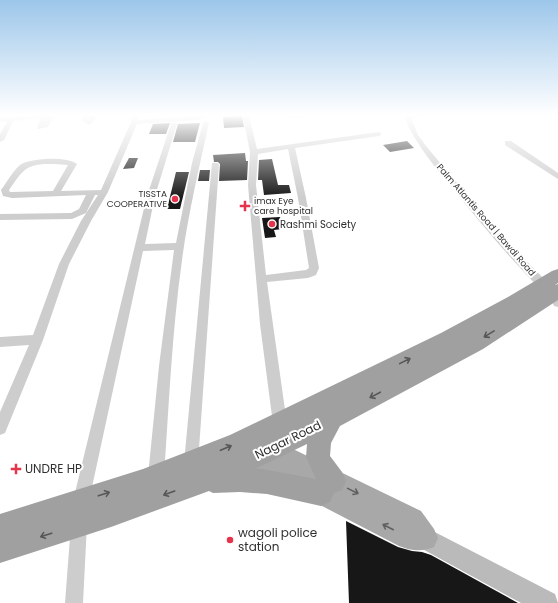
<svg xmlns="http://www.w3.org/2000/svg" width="558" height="603" font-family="Poppins,sans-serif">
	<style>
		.building { fill: #171717 }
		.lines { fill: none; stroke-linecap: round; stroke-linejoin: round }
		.minor { fill: #cdcdcd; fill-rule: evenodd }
		.secondary { fill: #bababa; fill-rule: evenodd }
		.primary { fill: #a8a8a8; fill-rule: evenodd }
		.trunk { fill: #a0a0a0; fill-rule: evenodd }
		.oneway { stroke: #575757 }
		.oneway2 { stroke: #606060 }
		.poi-dot { fill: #e4354d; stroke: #fff; stroke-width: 1.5 }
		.labels { text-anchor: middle; stroke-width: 4; stroke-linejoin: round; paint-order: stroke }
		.far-poi-label { font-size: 9px; fill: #303030; stroke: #fff; text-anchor: end }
		.far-street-label { font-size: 9px; fill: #303030; stroke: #fff }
		.poi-label { font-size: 10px; fill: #303030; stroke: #fff; text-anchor: start }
		.near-street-label { font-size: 12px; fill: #303030; stroke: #fff }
		.near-poi-label { font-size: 12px; fill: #303030; stroke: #fff; text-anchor: start }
	</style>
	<rect width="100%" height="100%" fill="#fff"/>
	<!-- building -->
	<g class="building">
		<path d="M242 116 244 127 224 128 223 117Z"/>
		<path d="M170 123 166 134H149L153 124Z"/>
		<path d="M200 123 195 142H173L178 124Z"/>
		<path d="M407 141 414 148 390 152 383 145Z"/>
		<path d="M245 153 246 161H248L247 180 219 181 220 164 218 162H214L213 155Z"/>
		<path d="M129 158H138L134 168 123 169Z"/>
		<path d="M272 159 278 185H289L291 193 264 195 262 180H258L259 160Z"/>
		<path d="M200 170H210L209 181H198Z"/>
		<path d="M176 172H189L180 209H167Z"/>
		<path d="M280 217 283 229 274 230 276 237 265 238 262 218Z"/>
		<path d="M346 521 398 547 412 551 422 552 431 555 518 603H349Z"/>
	</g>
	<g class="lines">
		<!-- minor -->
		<g class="minor">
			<path d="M42 114H55L48 127 38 129 37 128 41 118 13 121 4 140 0 142V134L7 122H0V118Z"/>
			<path d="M84 114H90L89 120 91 114H97L94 121 89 125 82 121Z"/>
			<path d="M132 114H138V120L197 116 200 114H206L204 118 197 120 137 124 108 192 91 221 69 264 43 340 5 433 0 435V412L29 345 0 347V337L33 335 59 264 81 221 98 195H95L86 213 72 219 0 220V214L71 213 79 209 86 195 12 198 3 196 1 190C7 182 12 172 20 165 30 158 67 156 77 164L61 191 101 190 131 122ZM55 164 68 165 53 191 10 192 9 190C24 168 27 163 55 164Z"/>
			<path d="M246 114 249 116 257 149 379 132 382 134 379 136 295 148 306 198 319 268 316 275 308 278 267 282 287 424 285 429 280 431 275 429 273 424 260 324 248 185 250 152 243 116ZM288 149 298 198 309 268 306 270 266 275 256 185 258 154Z"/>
			<path d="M283 114H308C302 118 289 119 283 114Z"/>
			<path d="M403 114H428L425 116 411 118 418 135 426 146 499 233 547 282 548 285 547 288H539C509 257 482 225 455 191 434 165 416 146 403 114Z"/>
			<path d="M206 121 209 123C199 168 188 215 182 260 172 332 169 404 164 476L161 481 156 484 151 481 148 476 159 366 174 250 143 251 89 501 87 507 81 509 75 507 73 501 147 196 171 124 176 123 177 124 155 196 145 244 176 243 192 163 203 123Z"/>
			<path d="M505 141H511L558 173V179L505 145Z"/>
			<path d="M212 163H218L219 165 198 463 196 468 191 470 186 468 184 463Z"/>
			<path d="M558 290V307L554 306 551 299 554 291Z"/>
			<path d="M79 516 85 518 87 524 83 603H65L71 524 73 518Z"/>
		</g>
		<!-- secondary -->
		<path class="secondary" d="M425 527 555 594 558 603H521L417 546 414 538 417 530Z"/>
		<!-- primary -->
		<path class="primary" d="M269 427 277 430 282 439 295 450 421 511 434 529 438 538 434 547C422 552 411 551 399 546L274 481C260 471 249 462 243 446L246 438 254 435 258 437 261 430Z"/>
		<!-- trunk -->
		<path class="trunk" d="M558 269V283L555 285 558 284V300L483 349 340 426 331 443 330 456 342 472 346 481 342 490 334 493 330 502 321 506 267 494 240 492 213 493 209 491 111 527 0 563V514L143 469 230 435 441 333 508 297 552 271ZM307 444 306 457 316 479 257 468Z"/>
	</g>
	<!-- one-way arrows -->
	<defs><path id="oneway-shaft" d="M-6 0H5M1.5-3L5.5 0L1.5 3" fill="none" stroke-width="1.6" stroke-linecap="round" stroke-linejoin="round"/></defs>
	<g class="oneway">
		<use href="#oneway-shaft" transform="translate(489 334) rotate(149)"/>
		<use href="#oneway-shaft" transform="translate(405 361) rotate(-26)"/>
		<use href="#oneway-shaft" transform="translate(375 395) rotate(152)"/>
		<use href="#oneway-shaft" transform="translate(226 448) rotate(-23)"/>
		<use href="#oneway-shaft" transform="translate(169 493) rotate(160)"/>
		<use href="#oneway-shaft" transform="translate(104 494) rotate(-18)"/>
		<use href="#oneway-shaft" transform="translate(46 535) rotate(162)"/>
	</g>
	<g class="oneway2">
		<use href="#oneway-shaft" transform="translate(353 491) rotate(26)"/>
		<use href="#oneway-shaft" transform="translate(388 527) rotate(-153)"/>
	</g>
	<!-- sky -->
	<linearGradient id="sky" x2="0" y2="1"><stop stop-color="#9cc6ea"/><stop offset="0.58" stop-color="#fff"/><stop offset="1" stop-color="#fff" stop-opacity="0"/></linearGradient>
	<rect width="558" height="198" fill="url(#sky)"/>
	<!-- markers -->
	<g class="poi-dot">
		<circle cx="175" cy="199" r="4"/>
		<path d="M243 200h4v4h4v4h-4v4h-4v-4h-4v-4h4z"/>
		<circle cx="272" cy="224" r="4"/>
		<path d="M14 463h4v4h4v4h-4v4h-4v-4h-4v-4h4z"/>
		<circle cx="230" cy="540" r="4"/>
	</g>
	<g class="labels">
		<!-- far-poi labels -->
		<g class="far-poi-label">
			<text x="167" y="197">TISSTA<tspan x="167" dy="10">COOPERATIVE</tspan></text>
			<text x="254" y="204" text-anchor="start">imax Eye<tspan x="254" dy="10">care hospital</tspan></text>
		</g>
		<!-- far-street labels -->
		<g class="far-street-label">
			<text transform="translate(486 220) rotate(49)" y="3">Palm Atlantis Road | Bawdi Road</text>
		</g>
		<!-- poi labels -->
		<g class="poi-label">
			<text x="280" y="228">Rashmi Society</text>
		</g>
		<!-- near-street labels -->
		<g class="near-street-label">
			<text transform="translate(288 440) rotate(-26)" y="4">Nagar Road</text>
		</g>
		<!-- near-poi labels -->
		<g class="near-poi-label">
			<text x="25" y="473">UNDRE HP</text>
			<text x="238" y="537">wagoli police<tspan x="238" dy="14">station</tspan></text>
		</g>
	</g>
</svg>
